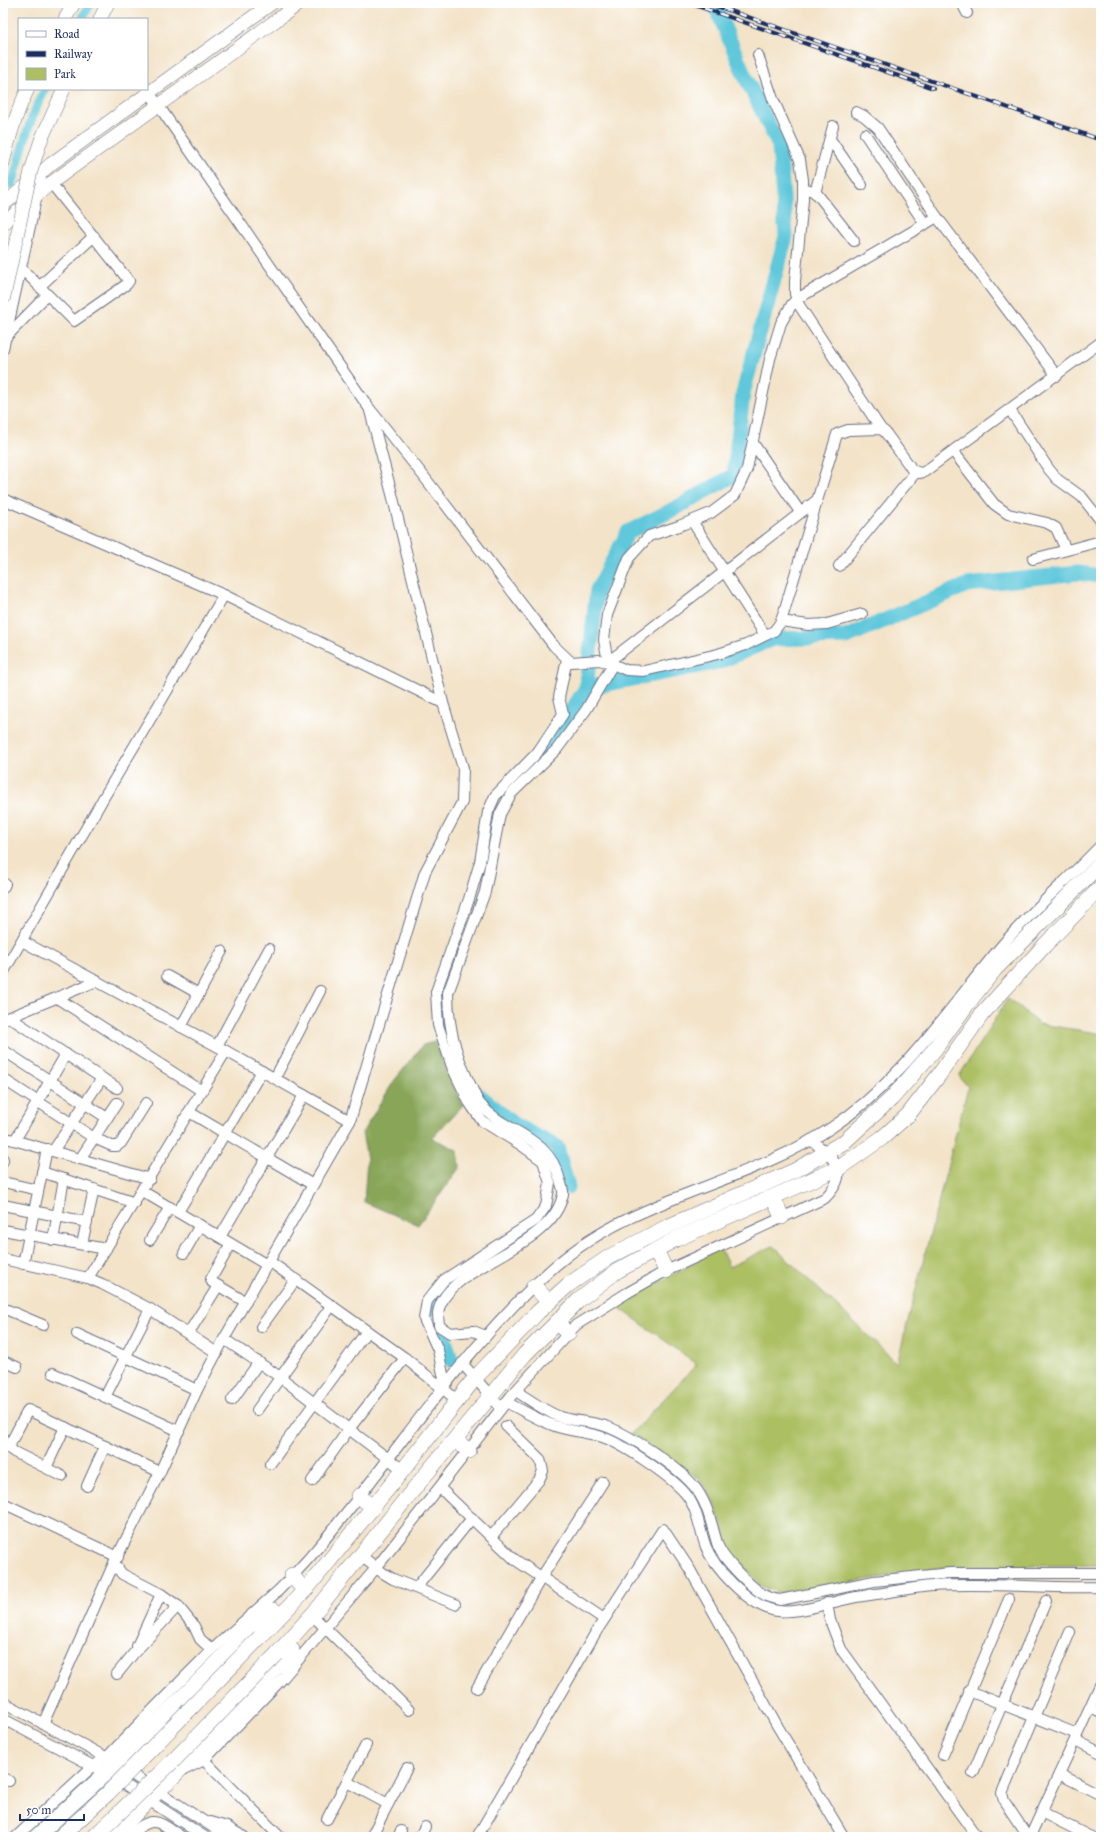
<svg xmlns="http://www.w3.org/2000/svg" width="1104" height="1840" font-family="'IM FELL Great Primer',serif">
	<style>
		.green { fill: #acbf62; stroke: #647760 }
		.forest { fill: #89a658; stroke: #526a5b }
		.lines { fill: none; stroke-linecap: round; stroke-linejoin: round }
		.canal { stroke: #5fc8db; stroke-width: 9 }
		.river { stroke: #5fc8db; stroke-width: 15 }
		.minor-casing { stroke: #676e83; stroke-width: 12 }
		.major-casing { stroke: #676e83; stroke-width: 14 }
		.highway-casing { stroke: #676e83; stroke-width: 16 }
		.minor { stroke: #fff; stroke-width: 10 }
		.major { stroke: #fff; stroke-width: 13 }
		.highway { stroke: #fff; stroke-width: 15 }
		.rail-casing { stroke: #1b2f5e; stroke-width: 4 }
		.rail { stroke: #fff; stroke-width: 2.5; stroke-dasharray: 8; stroke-linecap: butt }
		.major-bridge-casing { stroke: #676e83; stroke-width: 14; stroke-linecap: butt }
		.highway-bridge-casing { stroke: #676e83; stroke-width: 16; stroke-linecap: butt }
		.major-bridge { stroke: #fff; stroke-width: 13 }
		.highway-bridge { stroke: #fff; stroke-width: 15 }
	</style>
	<rect width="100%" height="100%" fill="#fff"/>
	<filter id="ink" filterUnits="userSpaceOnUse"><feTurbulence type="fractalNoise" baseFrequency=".025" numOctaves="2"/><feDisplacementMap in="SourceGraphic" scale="8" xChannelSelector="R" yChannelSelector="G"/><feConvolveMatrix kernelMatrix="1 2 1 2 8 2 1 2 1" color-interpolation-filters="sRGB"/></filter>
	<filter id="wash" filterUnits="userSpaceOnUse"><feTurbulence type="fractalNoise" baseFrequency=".012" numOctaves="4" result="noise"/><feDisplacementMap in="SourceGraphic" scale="16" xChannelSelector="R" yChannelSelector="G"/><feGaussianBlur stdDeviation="0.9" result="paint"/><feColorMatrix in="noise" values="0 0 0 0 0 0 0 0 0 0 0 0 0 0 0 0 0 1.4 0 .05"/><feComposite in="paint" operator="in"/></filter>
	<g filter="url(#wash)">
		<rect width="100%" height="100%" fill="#f3e3c8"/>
		<!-- green -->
		<path class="green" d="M1008 998 1039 1024 1098 1033 1101 1035V1565L947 1567 781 1593 761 1586 731 1551 713 1501 699 1478 631 1434 697 1364 617 1306 720 1248 729 1267 773 1246 897 1363 968 1087 959 1076Z"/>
		<!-- forest -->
		<path class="forest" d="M434 1042 463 1105 432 1138 458 1150 460 1167 418 1225 364 1202 367 1159 362 1133 394 1081 423 1045Z"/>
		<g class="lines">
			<!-- canal -->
			<g class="canal">
				<path d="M82 19 91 3"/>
				<path d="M12 185C21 153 29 119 45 89"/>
			</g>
			<!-- river -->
			<g class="river">
				<path d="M587 688 719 662 772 639 846 637 967 585 1078 573 1101 576"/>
				<path d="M507 790 542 757 586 688 597 590 628 532 676 508 734 475 743 393 786 236 779 146 745 76 714 3"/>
				<path d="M441 1022 442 984"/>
				<path d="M479 1095 513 1124 557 1147 568 1187"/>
				<path d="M435 1309 442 1287 454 1280"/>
				<path d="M443 1334 451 1360"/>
			</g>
		</g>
	</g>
	<g filter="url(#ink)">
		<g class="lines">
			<defs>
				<g id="minor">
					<path d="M962 3 967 13"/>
					<path d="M758 55 773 99 800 160 803 180V200L795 281V294L799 305 881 429"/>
					<path d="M149 92 369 408 422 474 554 646 571 662 599 660 608 662 626 670 644 671 718 654 746 645 774 631 780 623 783 615 837 434 848 430 881 429 885 432 909 465 912 470 920 473 924 472 1101 342"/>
					<path d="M856 112 864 116 878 128 937 217 1057 376"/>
					<path d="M865 134 925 224"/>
					<path d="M830 139 862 185"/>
					<path d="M803 188 813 191 818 195 854 241"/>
					<path d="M815 193 833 126"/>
					<path d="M21 268 74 321 127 284 129 281 51 183"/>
					<path d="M39 287 94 236"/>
					<path d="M6 337 47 295"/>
					<path d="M3 349 42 172"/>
					<path d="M1010 410 1048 468 1057 479 1082 497 1101 521"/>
					<path d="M753 443 800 512"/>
					<path d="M953 451 994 504 1008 514 1047 523 1056 528 1066 550"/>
					<path d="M3 499 224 595 443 703"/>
					<path d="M817 500 608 662 604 640 607 615 629 558 649 536 679 526 711 513 735 495 747 469 770 359 781 323 792 304 797 299 937 217"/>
					<path d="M692 521 765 635"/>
					<path d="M1033 559 1101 541"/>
					<path d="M839 566 916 472"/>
					<path d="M781 621 808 625 827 624 862 614"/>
					<path d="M3 883 5 884 3 888"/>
					<path d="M22 941 226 1051 350 1121"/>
					<path d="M3 973 104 797 224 595"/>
					<path d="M167 976 199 994"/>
					<path d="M57 998 202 1091"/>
					<path d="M9 1017 117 1088"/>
					<path d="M5 1019 97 981"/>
					<path d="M181 1027 222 951"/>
					<path d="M217 1046 269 949"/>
					<path d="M3 1050 107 1118"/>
					<path d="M275 1078 320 991"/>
					<path d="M3 1079 94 1138 112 1146H117L121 1143 146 1103"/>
					<path d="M189 1112 313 1185"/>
					<path d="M3 1137 150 1179"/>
					<path d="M15 1140 66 1054"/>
					<path d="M53 1151 102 1078"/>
					<path d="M80 1159 117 1103"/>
					<path d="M3 1161V1159"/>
					<path d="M42 1172 135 1203"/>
					<path d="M3 1182 38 1190"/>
					<path d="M142 1191 267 1265"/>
					<path d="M3 1205 87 1222"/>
					<path d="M178 1212 262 1071"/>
					<path d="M3 1230 106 1249"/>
					<path d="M220 1237 304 1095"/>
					<path d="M53 1240 64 1179"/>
					<path d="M150 1240 170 1207"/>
					<path d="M82 1244 94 1189"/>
					<path d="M231 1244 211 1279 212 1282 246 1302"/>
					<path d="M184 1253 200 1225"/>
					<path d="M3 1259 88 1278 102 1284 150 1309 217 1353"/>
					<path d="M269 1261 405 1358 457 1400"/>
					<path d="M23 1264 47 1149"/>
					<path d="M88 1278 226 1051"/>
					<path d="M3 1308 43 1325"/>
					<path d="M261 1327 296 1279"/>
					<path d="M77 1334 197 1390"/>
					<path d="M188 1334 218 1286"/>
					<path d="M486 1336 473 1331 450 1333 439 1326C439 1322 438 1318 438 1314 443 1265 553 1251 563 1194 564 1190 561 1184 560 1180 548 1134 506 1134 481 1105 476 1100 474 1092 471 1086 456 1057 448 1026 448 993L485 892 500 814 511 794 557 749 586 710 613 664"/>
					<path d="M224 1339 280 1377 403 1470"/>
					<path d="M3 1361 17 1367"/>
					<path d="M462 1363 501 1408"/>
					<path d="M53 1373 179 1431"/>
					<path d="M445 1384 438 1350 424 1319 427 1301 444 1280 536 1220 546 1206 550 1183 543 1161 521 1145 482 1121 469 1102 452 1067 438 1025 436 992 469 899 480 862 488 812 495 796 537 753 563 714 559 697 567 659"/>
					<path d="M516 1391C530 1400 544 1411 560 1417 576 1422 593 1421 608 1427 631 1436 677 1466 693 1485 708 1502 711 1524 718 1546 724 1560 748 1584 761 1593 767 1597 774 1599 780 1600L874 1581 950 1573H1101"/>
					<path d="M105 1397 150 1309"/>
					<path d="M232 1400 259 1362"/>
					<path d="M506 1402C522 1410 538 1420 555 1426 570 1431 585 1432 599 1436 621 1442 670 1476 685 1493 698 1508 699 1529 706 1547 715 1569 746 1601 769 1609 795 1618 835 1599 863 1596 886 1593 909 1588 932 1586 988 1582 1045 1589 1101 1587"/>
					<path d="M257 1410 332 1305"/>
					<path d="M270 1464 367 1331"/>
					<path d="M46 1468 65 1427"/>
					<path d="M62 1476 14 1452 10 1449 11 1442 28 1410 160 1472"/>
					<path d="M312 1481 349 1429 405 1358"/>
					<path d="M87 1486 105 1446"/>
					<path d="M440 1488 514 1559 604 1619"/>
					<path d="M3 1503 118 1557"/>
					<path d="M491 1537 539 1480 543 1471 540 1459 506 1426"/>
					<path d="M360 1555 383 1573 393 1579 455 1604"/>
					<path d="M114 1563 122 1574 161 1594 178 1606 194 1626 200 1639 212 1650"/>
					<path d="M416 1588 472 1518"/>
					<path d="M827 1603 830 1620 841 1649 977 1837"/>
					<path d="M312 1615 409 1710"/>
					<path d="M137 1646 161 1594"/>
					<path d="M117 1674 134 1653 178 1606"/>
					<path d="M477 1688 541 1578 603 1482"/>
					<path d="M969 1691 1077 1734"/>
					<path d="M3 1702 111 1760"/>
					<path d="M1090 1708 1101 1713"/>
					<path d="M3 1719 99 1769"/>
					<path d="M43 1724 114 1563 160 1472 197 1390 224 1339 350 1121 425 872 462 802 463 768 443 703 392 494 370 411"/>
					<path d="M1075 1740 1101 1753"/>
					<path d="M943 1755 1009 1599"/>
					<path d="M200 1756 280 1837"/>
					<path d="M124 1769 228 1837"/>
					<path d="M186 1769 204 1760 283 1678 376 1568 511 1396 576 1325 627 1293 666 1271 825 1198C852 1171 834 1159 811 1140"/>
					<path d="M973 1773 1046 1601"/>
					<path d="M1059 1774 1101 1795"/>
					<path d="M3 1778 9 1781"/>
					<path d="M115 1778 205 1837"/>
					<path d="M347 1782 388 1804"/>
					<path d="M1041 1812 1091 1837"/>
					<path d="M327 1819 366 1745"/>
					<path d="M210 1822 227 1827 244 1837"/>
					<path d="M16 1837 93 1766 106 1758C141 1722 176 1685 212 1650 234 1629 257 1610 279 1590 300 1569 320 1546 338 1523 409 1436 470 1341 555 1266 635 1196 745 1185 831 1128 903 1081 949 1007 1004 943 1034 908 1070 878 1101 845"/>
					<path d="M128 1837C153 1814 156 1820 182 1837"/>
					<path d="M371 1837 407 1768"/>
					<path d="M398 1837 401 1831"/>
					<path d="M419 1837 425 1827"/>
					<path d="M477 1837 596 1632 663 1529 689 1568 778 1727 844 1837"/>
					<path d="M1028 1837 1004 1801 1002 1793 1070 1632"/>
					<path d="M1030 1837 1101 1683"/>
				</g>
				<g id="major">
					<path d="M65 19 74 3"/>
					<path d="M100 19 108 3"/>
					<path d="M3 163C9 138 16 112 28 89"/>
					<path d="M3 205 51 164 272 3"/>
					<path d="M3 224 51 183 300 3"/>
				</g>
				<g id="highway">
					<path d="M773 1198 782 1217"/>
					<path d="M656 1250 666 1271"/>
					<path d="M534 1286 549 1302"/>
					<path d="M557 1322 568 1334"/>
					<path d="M455 1440 469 1451"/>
					<path d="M359 1496 373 1507"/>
					<path d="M292 1575 303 1589"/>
					<path d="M260 1637 308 1587 403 1470 475 1378 538 1312 568 1285 609 1257 669 1226 796 1170 844 1142 892 1098 934 1050 968 1003 995 969 1101 863"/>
					<path d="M277 1654 320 1606 413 1490 525 1354 579 1300 617 1271 676 1239 839 1168 882 1138 908 1115 939 1075 982 1014 1045 945 1101 887"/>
					<path d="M36 1837 106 1773 250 1630 274 1610"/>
					<path d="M112 1837 197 1753 292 1650"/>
				</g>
			</defs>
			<!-- minor casing -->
			<use href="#minor" class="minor-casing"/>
			<!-- major casing -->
			<use href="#major" class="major-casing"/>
			<!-- highway casing -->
			<use href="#highway" class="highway-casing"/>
			<!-- minor -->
			<use href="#minor" class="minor"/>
			<!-- major -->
			<use href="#major" class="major"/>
			<!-- highway -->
			<use href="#highway" class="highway"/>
			<defs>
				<g id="rail">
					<path d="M689 3 933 88"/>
					<path d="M708 3 1101 140"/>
				</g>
			</defs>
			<!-- rail casing -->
			<use href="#rail" class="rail-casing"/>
			<!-- rail -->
			<use href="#rail" class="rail"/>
			<defs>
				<path id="major-bridge" d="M3 301 31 171 41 140 64 89"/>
				<g id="highway-bridge">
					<path d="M60 1837 108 1793 260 1637"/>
					<path d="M94 1837 176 1758 277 1654"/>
				</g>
			</defs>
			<!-- major-bridge casing -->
			<use href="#major-bridge" class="major-bridge-casing"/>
			<!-- highway-bridge casing -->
			<use href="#highway-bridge" class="highway-bridge-casing"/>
			<!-- major-bridge -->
			<use href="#major-bridge" class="major-bridge"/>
			<!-- highway-bridge -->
			<use href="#highway-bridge" class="highway-bridge"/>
		</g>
	</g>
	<!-- margin -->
	<rect width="1104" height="1840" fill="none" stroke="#fff" stroke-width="16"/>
	<!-- legend -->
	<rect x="18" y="18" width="130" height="72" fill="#ffffff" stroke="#a4acbf"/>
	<rect x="26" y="31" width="20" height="6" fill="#ffffff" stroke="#a4acbf"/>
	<text x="54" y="38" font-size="12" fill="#1b2f5e">Road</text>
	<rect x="26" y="51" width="20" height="6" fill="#1b2f5e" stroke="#a4acbf"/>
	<text x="54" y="58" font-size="12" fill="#1b2f5e">Railway</text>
	<rect x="26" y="68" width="20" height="12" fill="#acbf62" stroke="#a4acbf"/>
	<text x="54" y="78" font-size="12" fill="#1b2f5e">Park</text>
	<!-- scale -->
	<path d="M20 1814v6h64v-6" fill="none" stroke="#1b2f5e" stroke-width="2"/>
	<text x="26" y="1814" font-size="12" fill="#1b2f5e" stroke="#ffffff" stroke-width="3" paint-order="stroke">50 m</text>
</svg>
